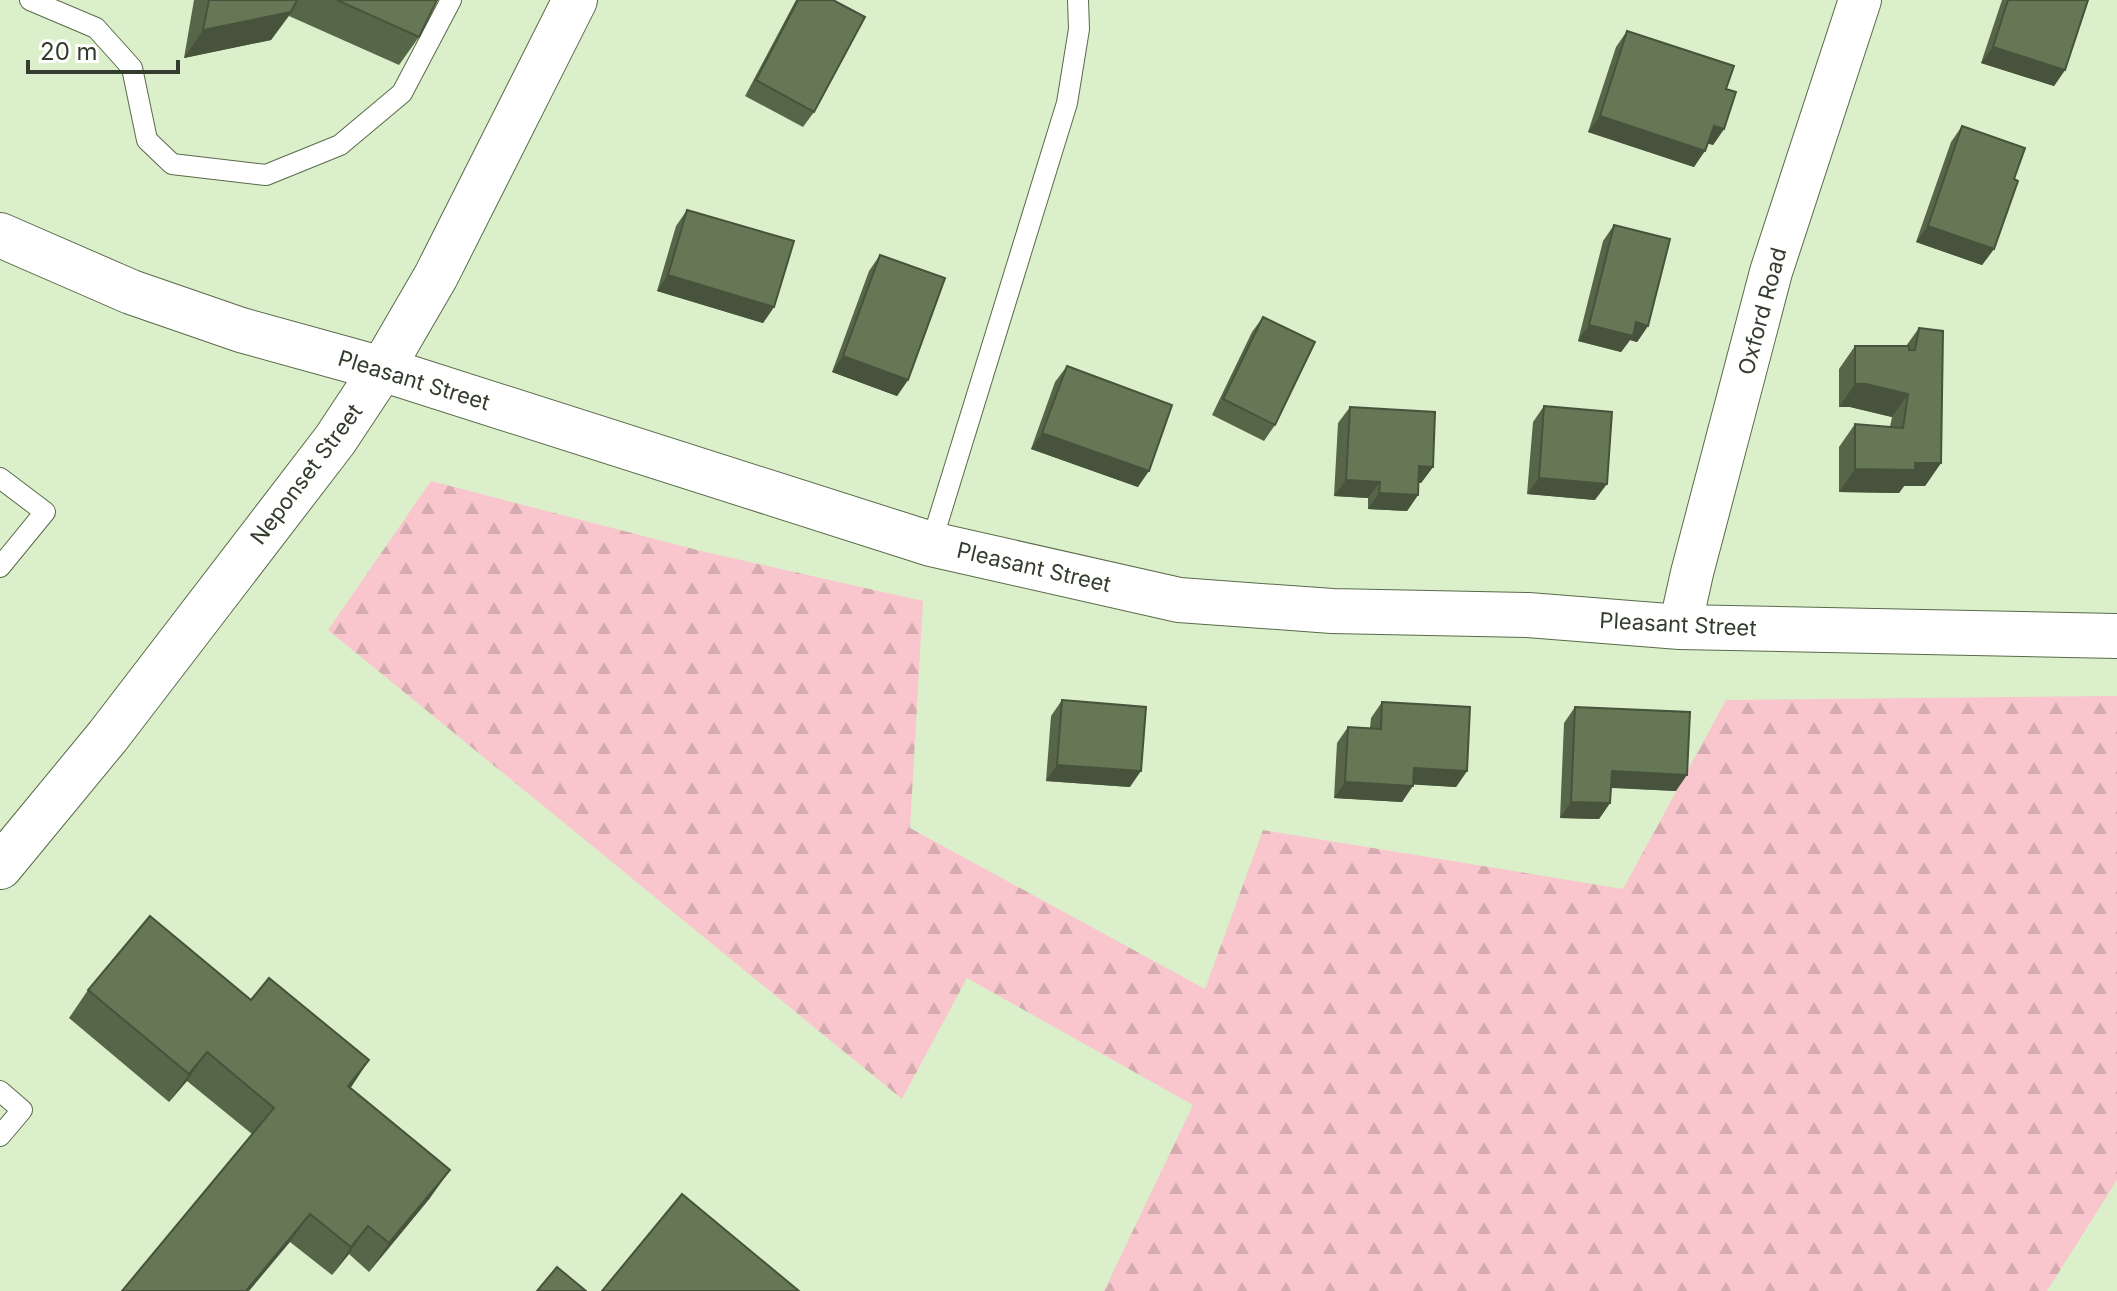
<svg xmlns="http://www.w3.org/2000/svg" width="2117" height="1291" font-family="Inter,sans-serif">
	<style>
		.forest { fill: url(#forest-firs) }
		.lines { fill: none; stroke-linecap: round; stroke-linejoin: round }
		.service-casing { stroke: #596a49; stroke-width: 22 }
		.minor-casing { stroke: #596a49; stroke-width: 44 }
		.tertiary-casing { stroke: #596a49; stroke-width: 46 }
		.service { stroke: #fff; stroke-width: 20 }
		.minor { stroke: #fff; stroke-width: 42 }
		.tertiary { stroke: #fff; stroke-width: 44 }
		.wall { fill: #576649 }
		.shaded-wall { fill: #47533c }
		.building { fill: #657755; stroke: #47533c; stroke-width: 2 }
		.labels { text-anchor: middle; stroke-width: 8; stroke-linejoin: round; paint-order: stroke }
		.street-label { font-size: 22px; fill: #343c2d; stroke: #fff }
	</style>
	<defs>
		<pattern id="forest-firs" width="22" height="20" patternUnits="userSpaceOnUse" patternTransform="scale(2)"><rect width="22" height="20" fill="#f8c6cc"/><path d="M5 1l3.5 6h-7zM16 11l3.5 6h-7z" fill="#d5abb0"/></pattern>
	</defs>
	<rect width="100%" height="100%" fill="#dbf0ca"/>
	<!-- forest -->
	<path class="forest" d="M431 481 705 552 923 601 910 828 1205 989 1263 830 1623 889 1726 700 2117 696V1180L2047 1291H1104L1193 1105 967 978 902 1099 328 630Z"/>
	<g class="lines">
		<defs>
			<g id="service">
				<path d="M30 0 96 28 132 68 147 140 172 164 266 175 340 145 402 93 451 0"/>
				<path d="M0 478 45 512 0 567"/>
				<path d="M931 544 1067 103 1079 29 1078 0"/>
				<path d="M0 1091 22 1110 0 1136"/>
			</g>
			<path id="minor" d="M1680 627 1692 573 1771 272 1860 0"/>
			<g id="tertiary">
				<path d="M0 235 131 292 241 330 382 369 931 544 1179 600 1332 611 1528 615 1680 627 2117 636"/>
				<path d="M0 867 108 736 335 440 382 369 436 276 575 0"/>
			</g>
		</defs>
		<!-- service casing -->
		<use href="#service" class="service-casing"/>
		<!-- minor casing -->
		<use href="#minor" class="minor-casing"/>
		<!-- tertiary casing -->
		<use href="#tertiary" class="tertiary-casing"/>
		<!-- service -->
		<use href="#service" class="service"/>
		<!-- minor -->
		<use href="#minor" class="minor"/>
		<!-- tertiary -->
		<use href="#tertiary" class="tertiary"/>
	</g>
	<!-- wall -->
	<g class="wall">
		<path d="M194 0H437L419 37 399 65 289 16 271 40 184 58Z"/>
		<path d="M796 0H833L814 112 803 127 745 96Z"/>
		<path d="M2002 0H2088L2065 70 2054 86 1981 63Z"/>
		<path d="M1627 31 1726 89 1724 129 1713 145 1708 143 1694 167 1588 132 1616 47Z"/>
		<path d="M1962 126 2014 179 1994 249 1982 265 1916 242 1951 142Z"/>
		<path d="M687 210 774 307 763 323 657 291 676 226Z"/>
		<path d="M1614 225 1648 326 1637 342 1630 340 1621 352 1578 341 1603 241Z"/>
		<path d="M880 255 908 380 897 396 832 372 869 271Z"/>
		<path d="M1263 317 1275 425 1264 441 1212 415 1252 332Z"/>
		<path d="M1919 328 1941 463 1925 486H1904L1899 493 1839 492V447L1855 424 1890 427 1892 417 1850 407H1839V369L1855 346H1906Z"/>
		<path d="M1067 366 1138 487 1031 449 1055 382Z"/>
		<path d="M1544 406 1595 500 1527 494 1533 422Z"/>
		<path d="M1350 407 1433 467 1421 483 1419 482 1418 495 1407 511 1368 509V498L1334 496 1338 423Z"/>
		<path d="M1062 700 1130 787 1046 781 1051 716Z"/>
		<path d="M1382 702 1467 771 1456 787 1413 784 1402 802 1334 798 1337 743 1348 727 1370 728 1371 718Z"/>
		<path d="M1575 707 1676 791 1611 788 1610 803 1599 819 1560 818 1564 723Z"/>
		<path d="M88 990 350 1088 430 1198 369 1272 349 1254 332 1275 290 1242 252 1134 187 1081 169 1102 69 1018Z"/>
	</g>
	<!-- shaded-wall -->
	<g class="shaded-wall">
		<path d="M291 12 271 40 184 58 203 30Z"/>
		<path d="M1993 47 2065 70 2054 86 1981 63Z"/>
		<path d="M1600 116 1705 151 1694 167 1588 132Z"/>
		<path d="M1714 126 1724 129 1713 145 1702 142Z"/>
		<path d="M1928 226 1994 249 1982 265 1916 242Z"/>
		<path d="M668 275 774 307 763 323 657 291Z"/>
		<path d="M1636 322 1648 326 1637 342 1630 340 1621 352 1578 341 1589 325Z"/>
		<path d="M843 356 908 380 897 396 832 372Z"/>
		<path d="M1855 384H1866L1908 394 1892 417 1850 407H1839Z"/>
		<path d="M1042 433 1149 471 1138 487 1031 449Z"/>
		<path d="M1915 463H1941L1925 486H1904L1899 493 1839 492 1855 469Z"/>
		<path d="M1419 466 1433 467 1421 483 1408 482Z"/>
		<path d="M1539 478 1607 484 1595 500 1527 494Z"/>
		<path d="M1346 480 1380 482 1368 498 1334 496Z"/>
		<path d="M1379 493 1418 495 1407 511 1368 509Z"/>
		<path d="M1057 765 1141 771 1130 787 1046 781Z"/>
		<path d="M1414 768 1467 771 1456 787 1403 784Z"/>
		<path d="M1612 771 1687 775 1676 791 1600 787Z"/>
		<path d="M1345 782 1413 786 1402 802 1334 798Z"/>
		<path d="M1571 802 1610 803 1599 819 1560 818Z"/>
		<path d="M207 1052 187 1081 169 1102 189 1074Z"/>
		<path d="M369 1060 350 1089 348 1086Z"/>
		<path d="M450 1170 430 1198 369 1272 389 1243Z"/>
		<path d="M310 1214 290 1242 249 1291H246Z"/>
		<path d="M368 1226 349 1254 332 1275 351 1247Z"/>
	</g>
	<!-- building -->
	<g class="building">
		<path d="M209 0H297L291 12 203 30Z"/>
		<path d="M337 0H437L419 37Z"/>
		<path d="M798 0H833L865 17 814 112 756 80Z"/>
		<path d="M2008 0H2088L2065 70 1993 47Z"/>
		<path d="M1627 31 1734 66 1726 89 1736 92 1724 129 1714 126 1705 151 1600 116Z"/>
		<path d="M1962 126 2025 148 2014 179 2018 181 1994 249 1928 226Z"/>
		<path d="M687 210 794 241 774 307 668 275Z"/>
		<path d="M1614 225 1670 239 1648 326 1636 322 1633 336 1589 325Z"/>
		<path d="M880 255 945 278 908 380 843 356Z"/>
		<path d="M1263 317 1315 342 1275 425 1223 399Z"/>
		<path d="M1919 328 1943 331 1941 463H1915V470L1855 469V424L1903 428 1908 394 1866 384H1855V346H1909V350H1915Z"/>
		<path d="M1067 366 1172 405 1149 471 1042 433Z"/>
		<path d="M1544 406 1612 412 1607 484 1539 478Z"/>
		<path d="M1350 407 1435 412 1433 467 1419 466 1418 495 1379 493 1380 482 1346 480Z"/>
		<path d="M1062 700 1146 707 1141 771 1057 765Z"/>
		<path d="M1382 702 1470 707 1467 771 1414 768 1413 786 1345 782 1348 727 1381 729Z"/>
		<path d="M1575 707 1690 712 1687 775 1612 771 1610 803 1571 802Z"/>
		<path d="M150 916 251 1000 269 978 369 1060 348 1086 450 1170 389 1243 368 1226 351 1247 310 1214 246 1291H122L274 1108 207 1052 189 1074 88 990Z"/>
		<path d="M682 1194 799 1291H602Z"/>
		<path d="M557 1267 586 1291H537Z"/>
	</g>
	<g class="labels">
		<!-- street labels -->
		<g class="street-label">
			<text transform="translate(1762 311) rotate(-75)" y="8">Oxford Road</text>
			<text transform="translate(414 380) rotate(17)" y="8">Pleasant Street</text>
			<text transform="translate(306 474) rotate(-53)" y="8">Neponset Street</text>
			<text transform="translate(1034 567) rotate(13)" y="8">Pleasant Street</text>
			<text transform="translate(1678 624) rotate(3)" y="8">Pleasant Street</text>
		</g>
	</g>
	<!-- scale -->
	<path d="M28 60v12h150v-12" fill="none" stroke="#343c2d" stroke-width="4"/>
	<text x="40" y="60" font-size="24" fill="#343c2d" stroke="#ffffff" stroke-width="6" paint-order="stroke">20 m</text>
</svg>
